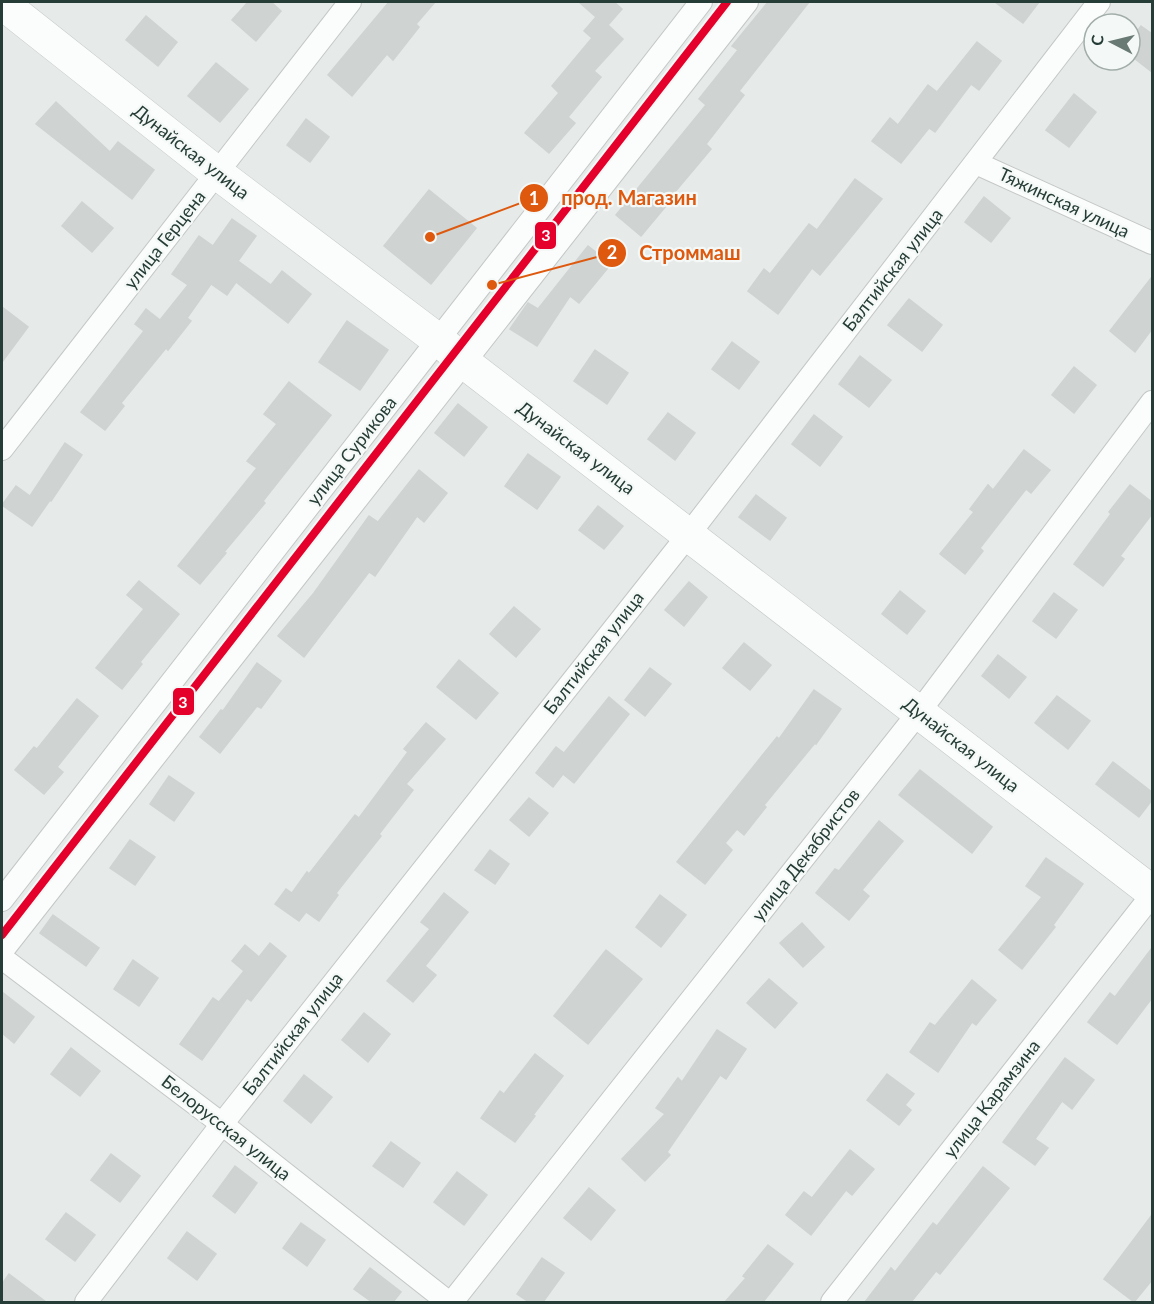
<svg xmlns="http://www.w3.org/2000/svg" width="1154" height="1304" font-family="Lato,sans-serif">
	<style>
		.building { fill: #cfd3d1; stroke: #cfd3d1; stroke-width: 1.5 }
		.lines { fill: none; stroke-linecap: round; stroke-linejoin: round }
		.street-casing { stroke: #c3c7c5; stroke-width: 24 }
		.secondary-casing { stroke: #c2c7c5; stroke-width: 34 }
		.street { stroke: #fbfcfc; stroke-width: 22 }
		.secondary { stroke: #fbfcfc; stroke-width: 33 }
		.tram-1-casing { stroke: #f4f9f7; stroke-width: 12 }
		.tram-1 { stroke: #e4002b; stroke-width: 8 }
		.labels { text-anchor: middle; stroke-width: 4.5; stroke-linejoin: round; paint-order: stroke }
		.street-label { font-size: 18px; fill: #263c36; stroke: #f4f9f7 }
		.leader { fill: none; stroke: #de580e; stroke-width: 2 }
		.callout-dot { fill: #de580e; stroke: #f4f9f7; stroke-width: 2 }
		.mark-label { font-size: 18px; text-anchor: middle; font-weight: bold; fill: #fff }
		.callout-label { font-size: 20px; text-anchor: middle; font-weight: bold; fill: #de580e; stroke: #f4f9f7; stroke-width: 4.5; stroke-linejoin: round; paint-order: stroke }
		.line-badge { stroke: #f4f9f7; stroke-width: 2 }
		.badge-label { font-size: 16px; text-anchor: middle; font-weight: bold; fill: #fff }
	</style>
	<rect width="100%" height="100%" fill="#e6eae8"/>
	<!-- building -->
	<g class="building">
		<path d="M248 2H271L281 11 256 41 232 20Z"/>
		<path d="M389 2H435L416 24 419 27 393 60 387 54 352 96 328 75Z"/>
		<path d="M579 2H614L622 9 608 25 623 39 594 71 601 77 568 117 575 123 549 153 525 133 559 93 552 86 592 38 584 31 596 17Z"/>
		<path d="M768 2H809L739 91 744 95 706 144 711 149 669 199 671 200 641 236 616 215 706 105 699 99 738 50 732 46Z"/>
		<path d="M995 2H1039L1023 23Z"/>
		<path d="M146 16 177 42 158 66 126 40Z"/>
		<path d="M1141 26 1152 34V72L1130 55V41Z"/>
		<path d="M977 42 1001 61 979 90 971 84 935 132 929 128 901 163 872 141 890 118 898 125 928 85 937 92Z"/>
		<path d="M216 63 248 89 220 122 188 96Z"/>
		<path d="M1074 94 1096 112 1069 147 1046 130Z"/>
		<path d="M56 102 110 152 118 142 154 170 132 199 36 124Z"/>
		<path d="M306 119 329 137 310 162 287 145Z"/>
		<path d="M855 179 882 199 820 275 812 268 778 314 748 291 764 269 770 274 809 224 817 230Z"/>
		<path d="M429 190 476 228 431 284 384 246Z"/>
		<path d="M984 197 1010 218 991 242 965 222Z"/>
		<path d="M82 202 113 228 92 252 62 226Z"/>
		<path d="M232 219 256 236 238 261 271 285 282 271 311 294 288 323 236 282 227 295 211 284 187 318 191 321 168 350 166 348 121 403 124 406 105 430 81 412 144 331 135 324 146 309 160 320 188 285 172 274 199 236 213 246Z"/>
		<path d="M588 246 611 264 579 303 570 296 537 346 510 329 528 303 538 309Z"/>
		<path d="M1152 277V329L1135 352 1110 331Z"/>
		<path d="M909 299 942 325 922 351 888 325Z"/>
		<path d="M2 307 28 327 2 362Z"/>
		<path d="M347 321 388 350 360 390 319 362Z"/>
		<path d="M732 342 759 362 739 389 712 369Z"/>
		<path d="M595 350 628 373 607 404 574 381Z"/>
		<path d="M860 356 891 380 869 407 839 384Z"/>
		<path d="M1074 367 1096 385 1074 413 1052 395Z"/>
		<path d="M289 382 331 415 263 501 265 503 224 552 226 553 200 584 178 566 257 468 247 461 277 424 264 414Z"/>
		<path d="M458 404 487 427 464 456 435 433Z"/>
		<path d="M668 413 695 433 675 460 648 439Z"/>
		<path d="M814 415 842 437 820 466 792 444Z"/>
		<path d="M65 443 82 455 51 501 50 500 32 526 2 505 16 486 30 496Z"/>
		<path d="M1024 450 1050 470 1031 493 1026 489 980 548 983 551 965 574 940 554 974 512 970 509 988 485 993 490Z"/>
		<path d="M528 454 560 477 537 509 505 486Z"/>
		<path d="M419 470 447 493 424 522 417 516 375 576 369 572 304 657 278 636 314 593 369 516 378 522Z"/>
		<path d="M1130 485 1152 502V514L1120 556 1124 559 1103 586 1074 564 1111 514 1109 512Z"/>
		<path d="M756 495 786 518 770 540 739 517Z"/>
		<path d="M598 506 623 526 604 549 579 530Z"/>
		<path d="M139 581 179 614 140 662 142 664 122 689 96 668 144 609 127 595Z"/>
		<path d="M689 582 707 597 684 626 665 610Z"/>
		<path d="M900 591 925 611 907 634 882 614Z"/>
		<path d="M1054 593 1077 610 1056 638 1033 621Z"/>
		<path d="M514 607 540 629 516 657 490 634Z"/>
		<path d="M744 643 771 665 750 690 723 668Z"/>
		<path d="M998 655 1026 677 1009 698 982 676Z"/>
		<path d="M459 660 498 693 476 719 437 687Z"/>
		<path d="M257 663 281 681 261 708 257 706 220 753 200 737 221 710 223 711Z"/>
		<path d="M650 668 671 684 645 716 625 700Z"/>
		<path d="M814 690 841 709 816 744 815 743 764 805 766 807 744 835 737 829 725 843 732 850 705 884 677 862 777 737 779 739Z"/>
		<path d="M1057 696 1090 721 1068 749 1035 723Z"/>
		<path d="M609 697 629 714 574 783 563 774 553 787 536 773 556 747 564 753Z"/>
		<path d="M77 699 98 716 57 767 63 772 44 794 15 770 34 747 37 749Z"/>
		<path d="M426 723 445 739 406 784 413 790 379 834 381 836 336 893 338 895 319 921 306 912 299 921 275 904 286 889 292 893 307 872 309 874 355 815 359 818 408 752 404 749Z"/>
		<path d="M1113 762 1152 792V800L1139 817 1096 784Z"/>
		<path d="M920 770 992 827 972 853 899 795Z"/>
		<path d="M169 776 194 793 174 821 150 804Z"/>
		<path d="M529 798 548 813 529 836 510 820Z"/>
		<path d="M879 821 903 841 862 890 869 896 849 920 816 893 835 869 839 871Z"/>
		<path d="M130 840 155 857 135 885 110 868Z"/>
		<path d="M490 850 509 864 495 884 475 870Z"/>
		<path d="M1046 858 1083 884 1053 925 1055 927 1022 969 999 950 1042 897 1026 886Z"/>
		<path d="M444 893 468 912 425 966 436 975 413 1002 387 981 430 929 421 922Z"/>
		<path d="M660 895 686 915 661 947 636 927Z"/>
		<path d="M53 915 99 948 86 966 40 933Z"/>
		<path d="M802 923 824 947 803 967 780 943Z"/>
		<path d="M270 943 286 956 251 1001 247 998 202 1060 180 1044 213 998 219 1002 244 971 232 961 245 945 259 957Z"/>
		<path d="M1152 948V998L1117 1044 1088 1022 1110 993 1115 997Z"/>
		<path d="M606 950 642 979 588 1044 554 1016Z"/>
		<path d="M133 960 158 978 139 1006 114 989Z"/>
		<path d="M769 979 797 1003 775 1028 747 1003Z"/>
		<path d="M972 980 996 1000 976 1025 972 1022 938 1072 910 1052 930 1023 935 1026Z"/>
		<path d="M2 992 34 1017 14 1043 2 1033Z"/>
		<path d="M364 1013 390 1034 368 1062 342 1040Z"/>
		<path d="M717 1030 746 1049 726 1079 720 1075 667 1152 670 1155 645 1181 622 1159 665 1114 656 1108 678 1078 682 1082Z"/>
		<path d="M71 1048 100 1071 80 1096 51 1074Z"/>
		<path d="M535 1054 563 1076 533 1115 535 1116 515 1142 481 1118 500 1091 504 1094Z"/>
		<path d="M1065 1058 1094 1080 1072 1109 1062 1101 1035 1139 1048 1148 1035 1165 1003 1142Z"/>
		<path d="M887 1074 914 1094 905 1105 911 1110 899 1125 867 1100Z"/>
		<path d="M304 1075 332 1097 311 1123 284 1101Z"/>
		<path d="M391 1142 420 1163 403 1187 373 1166Z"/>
		<path d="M850 1150 874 1169 852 1195 846 1190 811 1235 786 1215 804 1192 812 1198Z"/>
		<path d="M111 1154 140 1176 120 1202 91 1180Z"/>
		<path d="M235 1166 257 1183 235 1213 213 1196Z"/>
		<path d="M983 1167 1009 1188 940 1274 936 1271 911 1302H865L891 1268 895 1272 933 1223 937 1226Z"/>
		<path d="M457 1172 487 1195 464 1225 434 1202Z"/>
		<path d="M589 1188 615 1210 591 1240 564 1218Z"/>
		<path d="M66 1213 95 1235 75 1261 46 1239Z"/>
		<path d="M1152 1215V1280L1134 1302 1104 1279Z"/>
		<path d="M301 1223 325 1240 307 1266 283 1248Z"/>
		<path d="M187 1232 216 1254 197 1280 168 1258Z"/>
		<path d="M768 1245 793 1264 763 1302H725L746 1278 743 1276Z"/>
		<path d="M542 1258 564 1273 543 1302H529L517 1294Z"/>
		<path d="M370 1268 401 1292 393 1302H372L354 1289Z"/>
		<path d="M9 1274 46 1302H2V1284Z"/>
	</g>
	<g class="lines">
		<defs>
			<g id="street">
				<path d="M976 163 1152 243"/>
				<path d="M2 449 350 2"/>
				<path d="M2 900 701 2"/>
				<path d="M2 951 747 2"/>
				<path d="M2 958 222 1124 448 1302"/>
				<path d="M86 1302 222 1124 689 534 1099 2"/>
				<path d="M452 1302 919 712 1152 402"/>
				<path d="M832 1302 1152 895"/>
			</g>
			<path id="secondary" d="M2 3 217 173 446 346 465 363 1152 892"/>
		</defs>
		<!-- street casing -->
		<use href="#street" class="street-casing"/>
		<!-- secondary casing -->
		<use href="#secondary" class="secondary-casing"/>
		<!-- street -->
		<use href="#street" class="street"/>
		<!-- secondary -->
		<use href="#secondary" class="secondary"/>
		<defs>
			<path id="tram-1" d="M2 935 727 2"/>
		</defs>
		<!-- tram-1 casing -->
		<use href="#tram-1" class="tram-1-casing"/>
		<!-- tram-1 -->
		<use href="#tram-1" class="tram-1"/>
	</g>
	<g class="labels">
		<!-- street labels -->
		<g class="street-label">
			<text transform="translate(191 152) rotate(38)" y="6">Дунайская улица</text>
			<text transform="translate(1064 203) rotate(25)" y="6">Тяжинская улица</text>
			<text transform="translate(165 240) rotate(-52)" y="6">улица Герцена</text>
			<text transform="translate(893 270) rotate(-52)" y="6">Балтийская улица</text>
			<text transform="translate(576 448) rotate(37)" y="6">Дунайская улица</text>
			<text transform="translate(352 451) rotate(-52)" y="6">улица Сурикова</text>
			<text transform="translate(594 653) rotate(-52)" y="6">Балтийская улица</text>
			<text transform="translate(961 745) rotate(38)" y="6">Дунайская улица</text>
			<text transform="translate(806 855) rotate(-52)" y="6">улица Декабристов</text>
			<text transform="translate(293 1034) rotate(-52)" y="6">Балтийская улица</text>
			<text transform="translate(992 1099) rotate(-52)" y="6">улица Карамзина</text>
			<text transform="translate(226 1128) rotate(38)" y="6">Белорусская улица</text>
		</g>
	</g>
	<!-- callouts -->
	<path class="leader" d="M430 237L534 198M492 285L612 253"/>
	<g class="callout-dot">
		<circle cx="430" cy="237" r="6"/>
		<circle cx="492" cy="285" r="6"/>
		<circle cx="534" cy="198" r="15"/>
		<circle cx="612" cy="253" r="15"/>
	</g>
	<g class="mark-label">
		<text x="534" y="205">1</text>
		<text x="612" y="259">2</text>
	</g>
	<g class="callout-label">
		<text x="629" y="205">прод. Магазин</text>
		<text x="690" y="260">Строммаш</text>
	</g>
	<g class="line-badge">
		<rect x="534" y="221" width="23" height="29" rx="6" fill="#e4002b"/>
		<rect x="172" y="687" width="23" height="29" rx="6" fill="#e4002b"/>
	</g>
	<g class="badge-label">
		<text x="546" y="241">3</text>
		<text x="183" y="708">3</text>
	</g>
	<!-- border -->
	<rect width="1154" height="1304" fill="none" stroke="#263c36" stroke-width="6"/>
	<!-- north arrow -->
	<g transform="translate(1112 42) rotate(277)"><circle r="28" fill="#f4f9f7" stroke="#a2adaa" stroke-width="1.5"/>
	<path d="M0-4.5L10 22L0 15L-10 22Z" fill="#697974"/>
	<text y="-9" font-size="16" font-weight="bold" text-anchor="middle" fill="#263c36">С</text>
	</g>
</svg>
